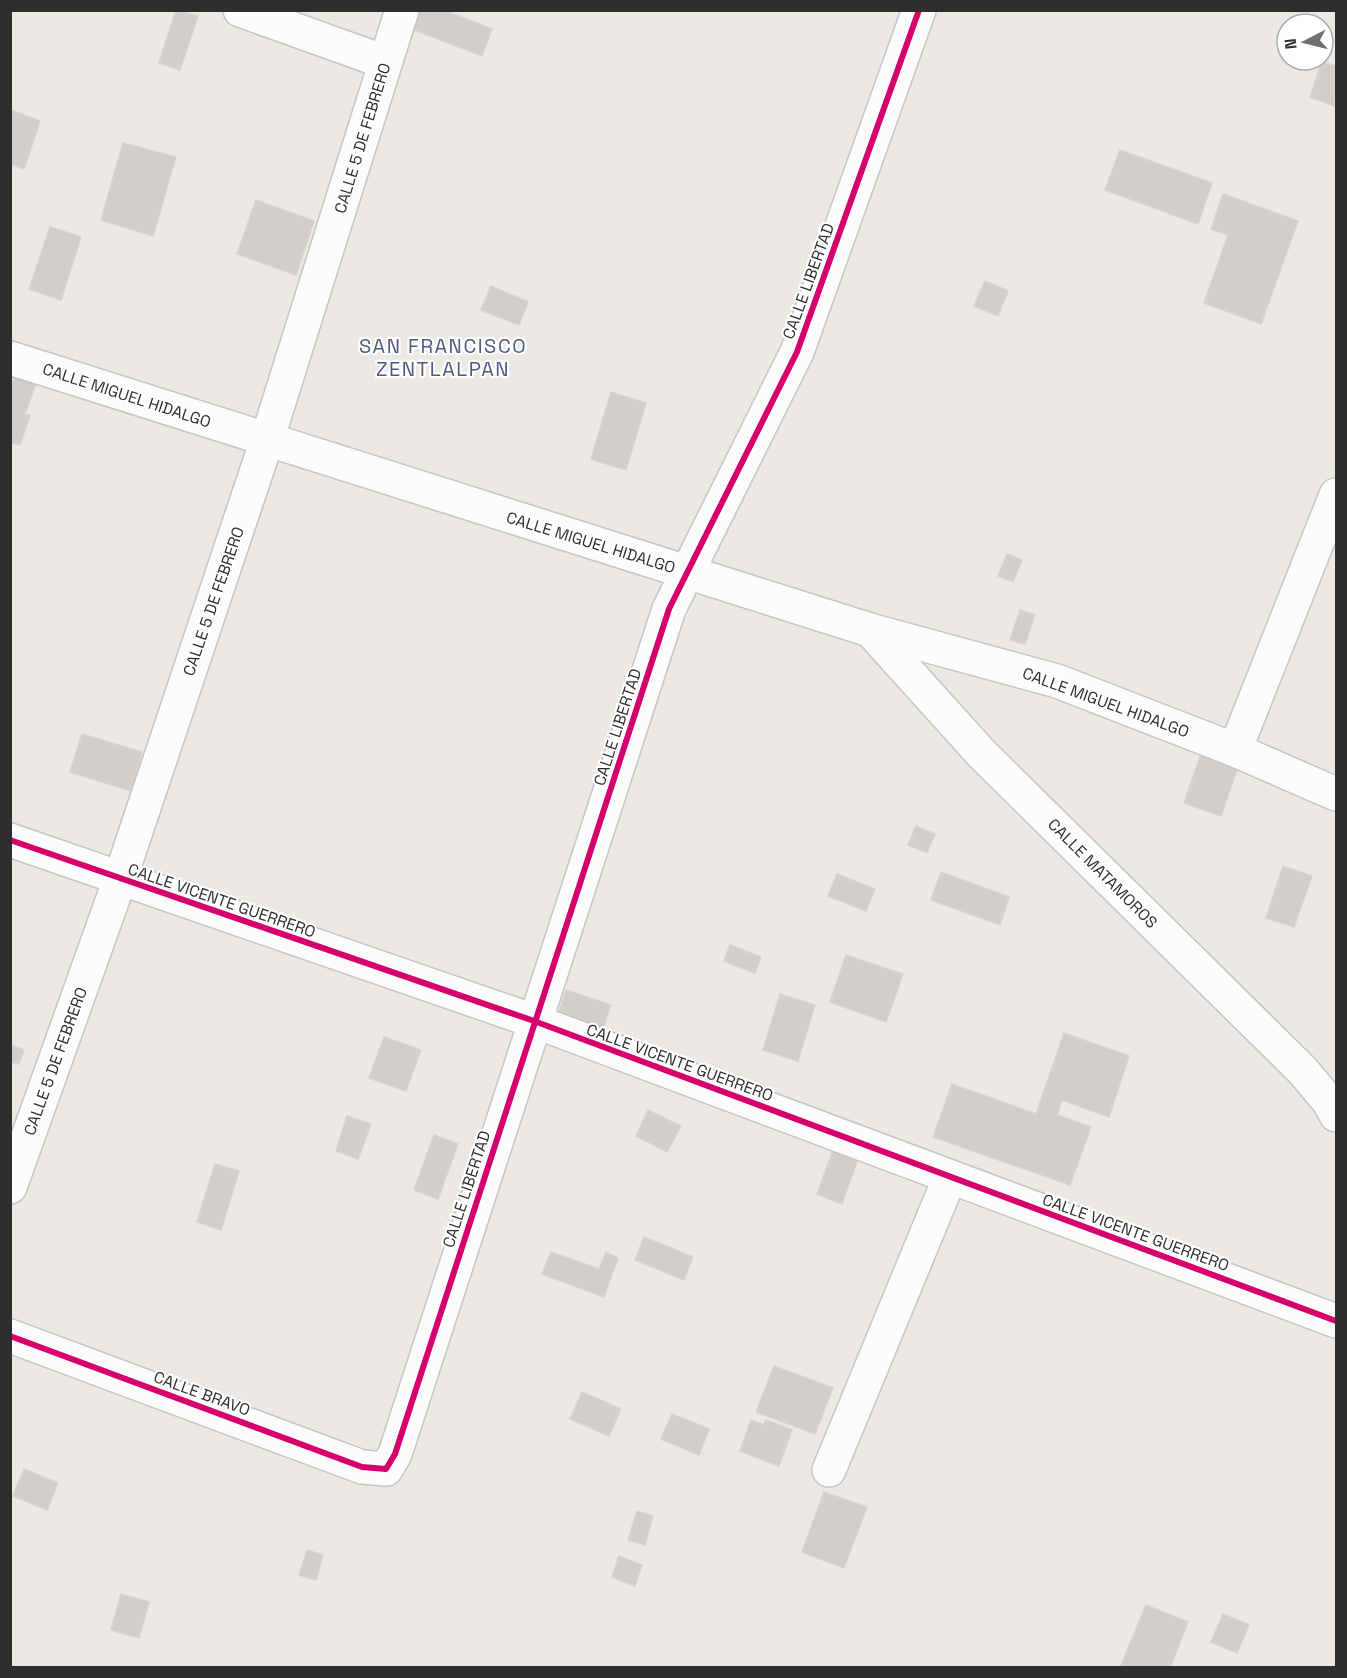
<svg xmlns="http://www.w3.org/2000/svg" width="1347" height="1678" font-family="'Space Grotesk',sans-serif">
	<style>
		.building { fill: #d1cecb; stroke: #d7d4d0; stroke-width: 1.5 }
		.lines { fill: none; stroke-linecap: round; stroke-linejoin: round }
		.street-casing { stroke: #c5c5c5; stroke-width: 36 }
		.secondary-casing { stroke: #c5c5c5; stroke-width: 36 }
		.street { stroke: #fcfcfb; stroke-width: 33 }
		.secondary { stroke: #fcfcfb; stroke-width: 33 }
		.cycleway-casing { stroke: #fff; stroke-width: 10 }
		.cycleway { stroke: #d6006c; stroke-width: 6 }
		.labels { text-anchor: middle; stroke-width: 4.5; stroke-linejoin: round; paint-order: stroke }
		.street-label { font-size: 16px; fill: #2e2e2e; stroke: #fff }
		.quarter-label { font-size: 20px; letter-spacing: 1.5px; fill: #4d597f; stroke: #fff }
	</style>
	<rect width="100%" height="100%" fill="#ece8e4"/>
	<!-- building -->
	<g class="building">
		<path d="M176 10 198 16 180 70 159 63Z"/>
		<path d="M419 10H443L492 29 482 56 412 29Z"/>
		<path d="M1322 62 1336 66V107L1310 97Z"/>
		<path d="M11 110 40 121 24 169 10 164Z"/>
		<path d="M123 143 176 157 153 236 101 220Z"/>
		<path d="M1120 150 1212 183 1198 224 1105 190Z"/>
		<path d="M1223 194 1298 221 1261 324 1204 303 1228 235 1211 229Z"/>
		<path d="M256 200 314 221 296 275 237 254Z"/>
		<path d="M50 227 81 237 61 300 29 289Z"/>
		<path d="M985 281 1008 291 998 316 974 306Z"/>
		<path d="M491 286 528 302 519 325 481 310Z"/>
		<path d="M18 368 39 376 25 414 30 415 20 445 10 442V390Z"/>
		<path d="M611 392 646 403 626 470 591 459Z"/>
		<path d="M1007 554 1022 560 1013 582 998 576Z"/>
		<path d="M1020 610 1035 615 1025 644 1010 640Z"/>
		<path d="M82 734 142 752 131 791 70 772Z"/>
		<path d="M1201 754 1238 767 1221 816 1184 803Z"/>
		<path d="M916 826 935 834 927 853 908 845Z"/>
		<path d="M1283 866 1312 876 1294 927 1266 918Z"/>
		<path d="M941 872 1009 897 1000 925 931 900Z"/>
		<path d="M837 874 875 889 866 911 828 896Z"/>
		<path d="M730 945 761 957 755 973 724 961Z"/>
		<path d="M846 955 903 974 886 1022 830 1002Z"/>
		<path d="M566 990 611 1005 601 1034 557 1019Z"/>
		<path d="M780 994 815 1005 798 1061 763 1050Z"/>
		<path d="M1064 1033 1129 1056 1109 1117 1062 1100 1057 1115 1091 1127 1070 1185 933 1137 952 1084 1036 1114Z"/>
		<path d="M384 1037 421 1050 406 1091 369 1078Z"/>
		<path d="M10 1045 24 1050 19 1064 10 1062Z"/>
		<path d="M648 1110 681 1126 667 1152 636 1136Z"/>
		<path d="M347 1116 371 1124 358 1159 336 1151Z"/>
		<path d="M434 1135 458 1144 438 1199 414 1190Z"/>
		<path d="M833 1150 858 1159 842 1204 817 1194Z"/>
		<path d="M215 1164 239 1171 221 1230 197 1222Z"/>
		<path d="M644 1237 693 1257 684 1280 635 1260Z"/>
		<path d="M551 1252 599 1269 606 1252 618 1258 604 1297 542 1274Z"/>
		<path d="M774 1366 833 1388 815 1434 756 1412Z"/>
		<path d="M582 1392 621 1409 609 1436 570 1419Z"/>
		<path d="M672 1414 709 1429 699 1455 661 1439Z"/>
		<path d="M751 1420 764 1425 766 1420 792 1430 779 1466 740 1451Z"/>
		<path d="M24 1469 58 1483 47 1510 13 1496Z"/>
		<path d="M824 1492 867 1507 844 1568 802 1552Z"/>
		<path d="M637 1511 653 1516 645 1545 628 1540Z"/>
		<path d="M307 1550 323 1555 316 1580 299 1575Z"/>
		<path d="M619 1556 642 1565 635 1586 612 1577Z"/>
		<path d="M121 1594 149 1602 139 1638 111 1630Z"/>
		<path d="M1146 1605 1188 1622 1170 1668H1120Z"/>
		<path d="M1223 1614 1249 1625 1237 1653 1211 1642Z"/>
	</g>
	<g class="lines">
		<defs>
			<g id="street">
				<path d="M240 10 385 62"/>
				<path d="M870 630 982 754 1303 1071 1329 1102 1336 1115"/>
				<path d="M1235 750 1336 495"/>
				<path d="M10 840 534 1021 1336 1321"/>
				<path d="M10 1187 120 879 267 440 402 10"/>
				<path d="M10 1336 362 1467 386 1469 395 1454 669 609 797 352 919 10"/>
				<path d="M829 1470 950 1177"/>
			</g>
			<path id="secondary" d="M10 358 870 630 1057 681 1235 750 1336 794"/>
		</defs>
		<!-- street casing -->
		<use href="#street" class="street-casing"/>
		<!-- secondary casing -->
		<use href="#secondary" class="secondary-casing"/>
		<!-- street -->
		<use href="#street" class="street"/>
		<!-- secondary -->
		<use href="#secondary" class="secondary"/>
		<defs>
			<g id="cycleway">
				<path d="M10 840 534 1021 1336 1321"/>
				<path d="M10 1336 362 1467 386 1469 395 1454 669 609 797 352 919 10"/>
			</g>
		</defs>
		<!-- cycleway casing -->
		<use href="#cycleway" class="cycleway-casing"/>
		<!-- cycleway -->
		<use href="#cycleway" class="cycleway"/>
	</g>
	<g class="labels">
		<!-- street labels -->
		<g class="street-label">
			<text transform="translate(362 138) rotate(-73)" y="6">CALLE 5 DE FEBRERO</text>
			<text transform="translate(808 281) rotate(-70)" y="6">CALLE LIBERTAD</text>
			<text transform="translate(127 395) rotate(18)" y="6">CALLE MIGUEL HIDALGO</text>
			<text transform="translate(591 542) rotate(17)" y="6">CALLE MIGUEL HIDALGO</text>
			<text transform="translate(213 601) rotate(-71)" y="6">CALLE 5 DE FEBRERO</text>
			<text transform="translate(1106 702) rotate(20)" y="6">CALLE MIGUEL HIDALGO</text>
			<text transform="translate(617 727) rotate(-72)" y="6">CALLE LIBERTAD</text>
			<text transform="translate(1103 873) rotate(45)" y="6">CALLE MATAMOROS</text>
			<text transform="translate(222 900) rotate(19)" y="6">CALLE VICENTE GUERRERO</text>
			<text transform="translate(55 1061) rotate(-70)" y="6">CALLE 5 DE FEBRERO</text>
			<text transform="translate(680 1062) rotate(20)" y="6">CALLE VICENTE GUERRERO</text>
			<text transform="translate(466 1189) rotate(-72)" y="6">CALLE LIBERTAD</text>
			<text transform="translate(1136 1232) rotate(20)" y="6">CALLE VICENTE GUERRERO</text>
			<text transform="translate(202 1393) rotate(20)" y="6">CALLE BRAVO</text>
		</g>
		<!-- quarter labels -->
		<g class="quarter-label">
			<text x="443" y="353">SAN FRANCISCO<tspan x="443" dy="23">ZENTLALPAN</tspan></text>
		</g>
	</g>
	<!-- border -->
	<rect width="1347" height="1678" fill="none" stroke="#2e2e2e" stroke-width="24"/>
	<!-- north arrow -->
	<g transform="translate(1305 42) rotate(263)"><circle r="28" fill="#ffffff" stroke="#ababab" stroke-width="1.5"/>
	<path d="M0-4.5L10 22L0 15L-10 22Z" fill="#706f6e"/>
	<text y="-9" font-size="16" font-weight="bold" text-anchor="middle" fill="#2e2e2e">N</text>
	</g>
</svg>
